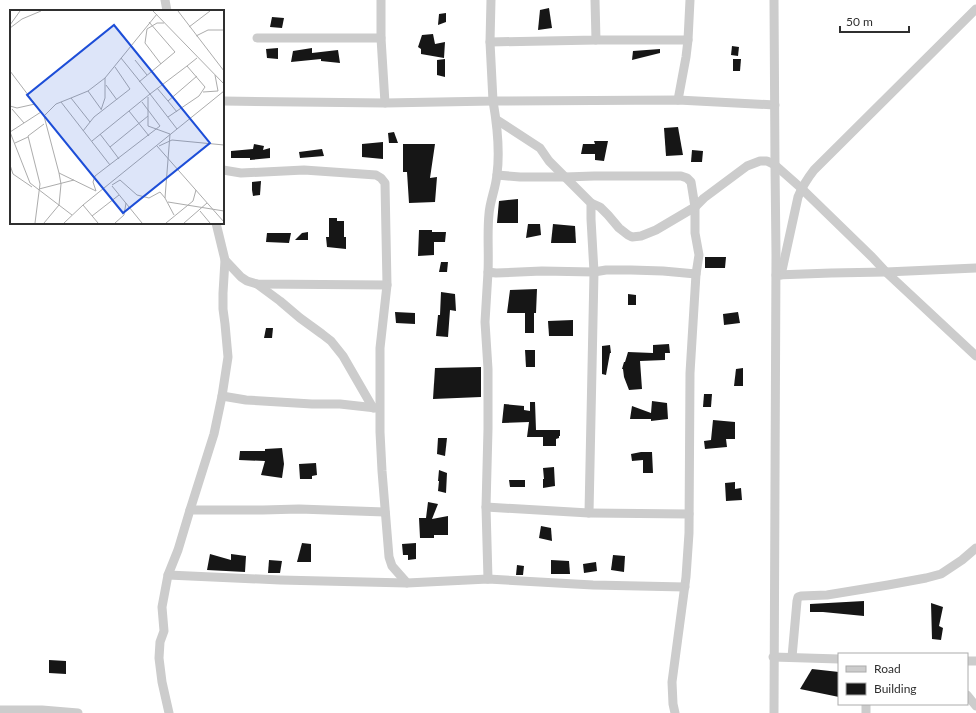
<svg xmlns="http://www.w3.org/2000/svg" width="976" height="713" font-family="Lato,sans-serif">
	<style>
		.building { fill: #161616 }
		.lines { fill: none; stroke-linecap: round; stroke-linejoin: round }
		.minor { stroke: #ccc; stroke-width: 9 }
		.inset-road { fill: none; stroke: #acacac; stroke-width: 1 }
		.view { fill: #1d4ed8; fill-opacity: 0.15; stroke: #1d4ed8; stroke-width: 2 }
		.inset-edge { fill: none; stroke: #2f2f2f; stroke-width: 2 }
	</style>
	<rect width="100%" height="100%" fill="#fff"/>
	<!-- building -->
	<g class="building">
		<path d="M549 8 552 28 538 30 540 10Z"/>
		<path d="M446 13V22L438 25 439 14Z"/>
		<path d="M272 17 284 18 282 28 270 27Z"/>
		<path d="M433 34 435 44 445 42 444 58 421 54V49L418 47 422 35Z"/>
		<path d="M732 46 739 47 738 56 731 55Z"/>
		<path d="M278 48V59L267 58 266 49Z"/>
		<path d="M312 48V53L338 50 340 63 321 61V59L291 62 293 51Z"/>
		<path d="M660 49V53L632 60 633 51Z"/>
		<path d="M445 59V77L437 75V60Z"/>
		<path d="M733 59H741L740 71H733Z"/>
		<path d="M678 127 683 155 666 156 664 128Z"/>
		<path d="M394 132 398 143H389L388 133Z"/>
		<path d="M594 141H608L604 161 595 160V154H581L583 144H595Z"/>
		<path d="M383 142V159L362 157V144Z"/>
		<path d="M254 144 264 146 263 150 270 148V158L250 160V158H231V151L253 149Z"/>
		<path d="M403 144H435L430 178 437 177 435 202 409 203 407 172H403Z"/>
		<path d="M322 149 324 156 300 158 299 152Z"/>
		<path d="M692 150 703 151 702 162H691Z"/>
		<path d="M261 181 260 195 253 196 252 190V182Z"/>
		<path d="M518 199V223H497L499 201Z"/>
		<path d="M329 218H337V221H344V237H346V249L327 247 326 237H329Z"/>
		<path d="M528 224H540L541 235 526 238Z"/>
		<path d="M553 224 575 226 576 243H551Z"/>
		<path d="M419 230H432V232H446L445 242H434V255L418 256Z"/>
		<path d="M308 232V240H295L302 233Z"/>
		<path d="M267 233H291L289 243 266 242Z"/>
		<path d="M705 257H726L725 268H705Z"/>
		<path d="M441 262H448L447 272H439Z"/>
		<path d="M537 289 536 313H534V333H525V313H507L510 290Z"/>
		<path d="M441 292 455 294 456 311 450 310 448 337 436 336 438 315H440Z"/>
		<path d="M628 294 636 295V305H628Z"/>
		<path d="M395 312 415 313V324L396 323Z"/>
		<path d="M738 312 740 323 724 325 723 314Z"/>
		<path d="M573 320V336H549L548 321Z"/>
		<path d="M266 328H273L272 338H264Z"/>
		<path d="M669 344 670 353H665V360L640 361 642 389 629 390 624 377 623 369H622L624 362H625L628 352 653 353V345Z"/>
		<path d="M610 345 611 353H610L606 375 602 374V346Z"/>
		<path d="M525 350H535V367H526Z"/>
		<path d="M481 367V397L433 399 435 368Z"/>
		<path d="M743 368V386H734L736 369Z"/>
		<path d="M704 394H712L711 407H703Z"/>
		<path d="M652 401 667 403 668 419 651 421V419H630L632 406 651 413Z"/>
		<path d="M530 402H535L536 430H560V436H559V438L556 439V446H543V437H527L529 422 502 423 504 404 524 406V410L530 411Z"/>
		<path d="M713 420 735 422V439H726L727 447 705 449 704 441 711 440Z"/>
		<path d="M438 438H447L445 456 437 454Z"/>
		<path d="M282 448 284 464 282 478 261 475 265 461 239 460 240 451H265V449Z"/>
		<path d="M641 452H652L653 473H643V460L632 461 631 454Z"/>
		<path d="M316 463 317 475 312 476V479H300L299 464Z"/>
		<path d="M554 467 555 486 543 488V479H544L543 468Z"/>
		<path d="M439 470 447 473 446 493 438 491 439 481H438Z"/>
		<path d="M509 480H525V487H510Z"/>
		<path d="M735 482V489L741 488 742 500 726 501 725 483Z"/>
		<path d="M428 502 438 504 432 519 448 516V535H434V538H420L419 518H426Z"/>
		<path d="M541 526 551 528 552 541 539 538Z"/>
		<path d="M302 543 311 544V562H297Z"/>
		<path d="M416 543V559L408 560V555H403L402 544Z"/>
		<path d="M210 554 231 560V554L246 556 245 572 207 570Z"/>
		<path d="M613 555 625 556 624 572 611 570Z"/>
		<path d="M269 560 282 561 280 573H268Z"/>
		<path d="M551 560 569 561 570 574H551Z"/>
		<path d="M596 562 597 571 584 573 583 564Z"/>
		<path d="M517 565 524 566 523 575H516Z"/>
		<path d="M864 601V616L823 612H810V604Z"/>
		<path d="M931 603 943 607 939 626 943 628 941 640 932 639Z"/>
		<path d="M49 660 66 661V674L49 673Z"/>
		<path d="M812 669 839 672V697L800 689Z"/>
	</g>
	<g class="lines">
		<!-- minor -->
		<g class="minor">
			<path d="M165 0 167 11"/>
			<path d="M381 0V38L385 103"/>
			<path d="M257 38H381"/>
			<path d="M596 40H688"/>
			<path d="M490 42 596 40 595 0"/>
			<path d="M678 100 686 57 688 40 690 0"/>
			<path d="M223 101 385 103 493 101 490 42 491 0"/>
			<path d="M223 170 241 173 304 170 376 175 381 178 385 183 387 285 380 348V432L382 471 389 557 392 566 407 583"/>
			<path d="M497 175 520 177H565L594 176H681L687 178 691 182 695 207V233L699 255 696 274 690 373 689 533 686 577 672 682 673 704 675 713"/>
			<path d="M591 203 600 207 608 215 619 228 628 235 632 237 641 236 656 230 695 207 704 198 747 166 760 161H767L775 165 801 188 872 257 886 272 976 356"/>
			<path d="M216 223 225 260 241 277 247 281 257 284 387 285"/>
			<path d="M488 272C489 253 487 233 489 214 490 200 496 188 497 174 500 151 497 124 493 101L678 100 775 105"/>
			<path d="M776 275 831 273 886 272 976 268"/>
			<path d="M781 275 798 197C802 187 807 179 814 170L976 9"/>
			<path d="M257 284 280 301 300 318 322 334 331 341 343 356 373 408"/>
			<path d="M222 396 246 400 312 404H340L376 408"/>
			<path d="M486 507 589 513 594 272 591 219V203L549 161 540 148 497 120"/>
			<path d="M190 510 214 434 222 396 228 357 225 324 223 309V293L225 260"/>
			<path d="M589 513 689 514"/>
			<path d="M168 575 280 580 407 583 488 579 593 585 685 587"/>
			<path d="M488 579 486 507 488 429V369L485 322 488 272 496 273 542 271 594 272 606 270H631L663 271 696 274"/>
			<path d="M773 657 839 659"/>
			<path d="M792 657 797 601 798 597 801 596 827 595 888 585 926 578 941 574 962 560 976 548"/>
			<path d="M967 661H976"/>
			<path d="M967 695 976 706"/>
			<path d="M0 710H42L78 713"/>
			<path d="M169 713 162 682 159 658 160 642 164 631 162 607 168 575 178 550 190 510H263L299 509 385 512"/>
			<path d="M774 713 776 255 775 165 774 0"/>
			<path d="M866 713V704"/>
		</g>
	</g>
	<!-- overview -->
	<g transform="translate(10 10)">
		<rect width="214" height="214" fill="#fff"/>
		<path class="inset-road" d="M143 1 214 74M168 1 214 61M0 15 10 1M179 17 200 1M0 18 12 9 31 1M137 19 135 33 151 54M137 19 147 13H154M186 26 198 20H214M111 48 140 84 177 56 195 77 189 86 158 107M125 50 137 65M177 56 187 48M0 61 34 106M129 72 165 42 139 12M96 75 107 90M147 78 158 91 187 66M78 81 91 99M193 82 208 81 205 65M61 88 78 81 95 68M158 91 167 102M51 92 100 155M0 96 7 98 25 94M2 99 14 113M91 100 95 88V68L147 4M119 101 140 84 167 119M138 106V116L160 124 155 188 164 205M80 112 61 88 46 94 34 106 49 163 86 181M73 121 84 107 120 79 105 57M0 122 20 173 62 205M0 122 31 102M90 124 100 137 138 106V87M82 131 119 101 139 126M5 133 18 127M147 136 214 212M149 136 162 130 214 135M100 137 109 149M0 155 3 164 22 177M102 175 110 170 127 185 139 188 150 182 155 188M102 176 132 213M29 179 64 170M86 181 83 172 85 166 150 116 132 92M158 192 214 201M73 195 88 213M190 201 200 213M82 206 109 185M25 213 30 174 18 126 34 114M34 213 49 195 51 174 49 163M54 213 73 195 214 81M105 213 114 205 116 193M156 213 183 191 186 180M174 213 197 193"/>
		<path class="view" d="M104 15 200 133 113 203 17 85Z"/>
		<rect width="214" height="214" class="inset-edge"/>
	</g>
	<!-- legend -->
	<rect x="838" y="653" width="130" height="52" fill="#ffffff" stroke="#acacac"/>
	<rect x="846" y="666" width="20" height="6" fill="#cccccc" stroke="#acacac"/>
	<text x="874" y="673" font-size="12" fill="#2f2f2f">Road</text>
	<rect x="846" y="683" width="20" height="12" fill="#161616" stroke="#acacac"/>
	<text x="874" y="693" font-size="12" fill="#2f2f2f">Building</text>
	<!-- scale -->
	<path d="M840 26v6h69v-6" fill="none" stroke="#2f2f2f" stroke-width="2"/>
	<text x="846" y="26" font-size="12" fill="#2f2f2f" stroke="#ffffff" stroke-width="3" paint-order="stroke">50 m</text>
</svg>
